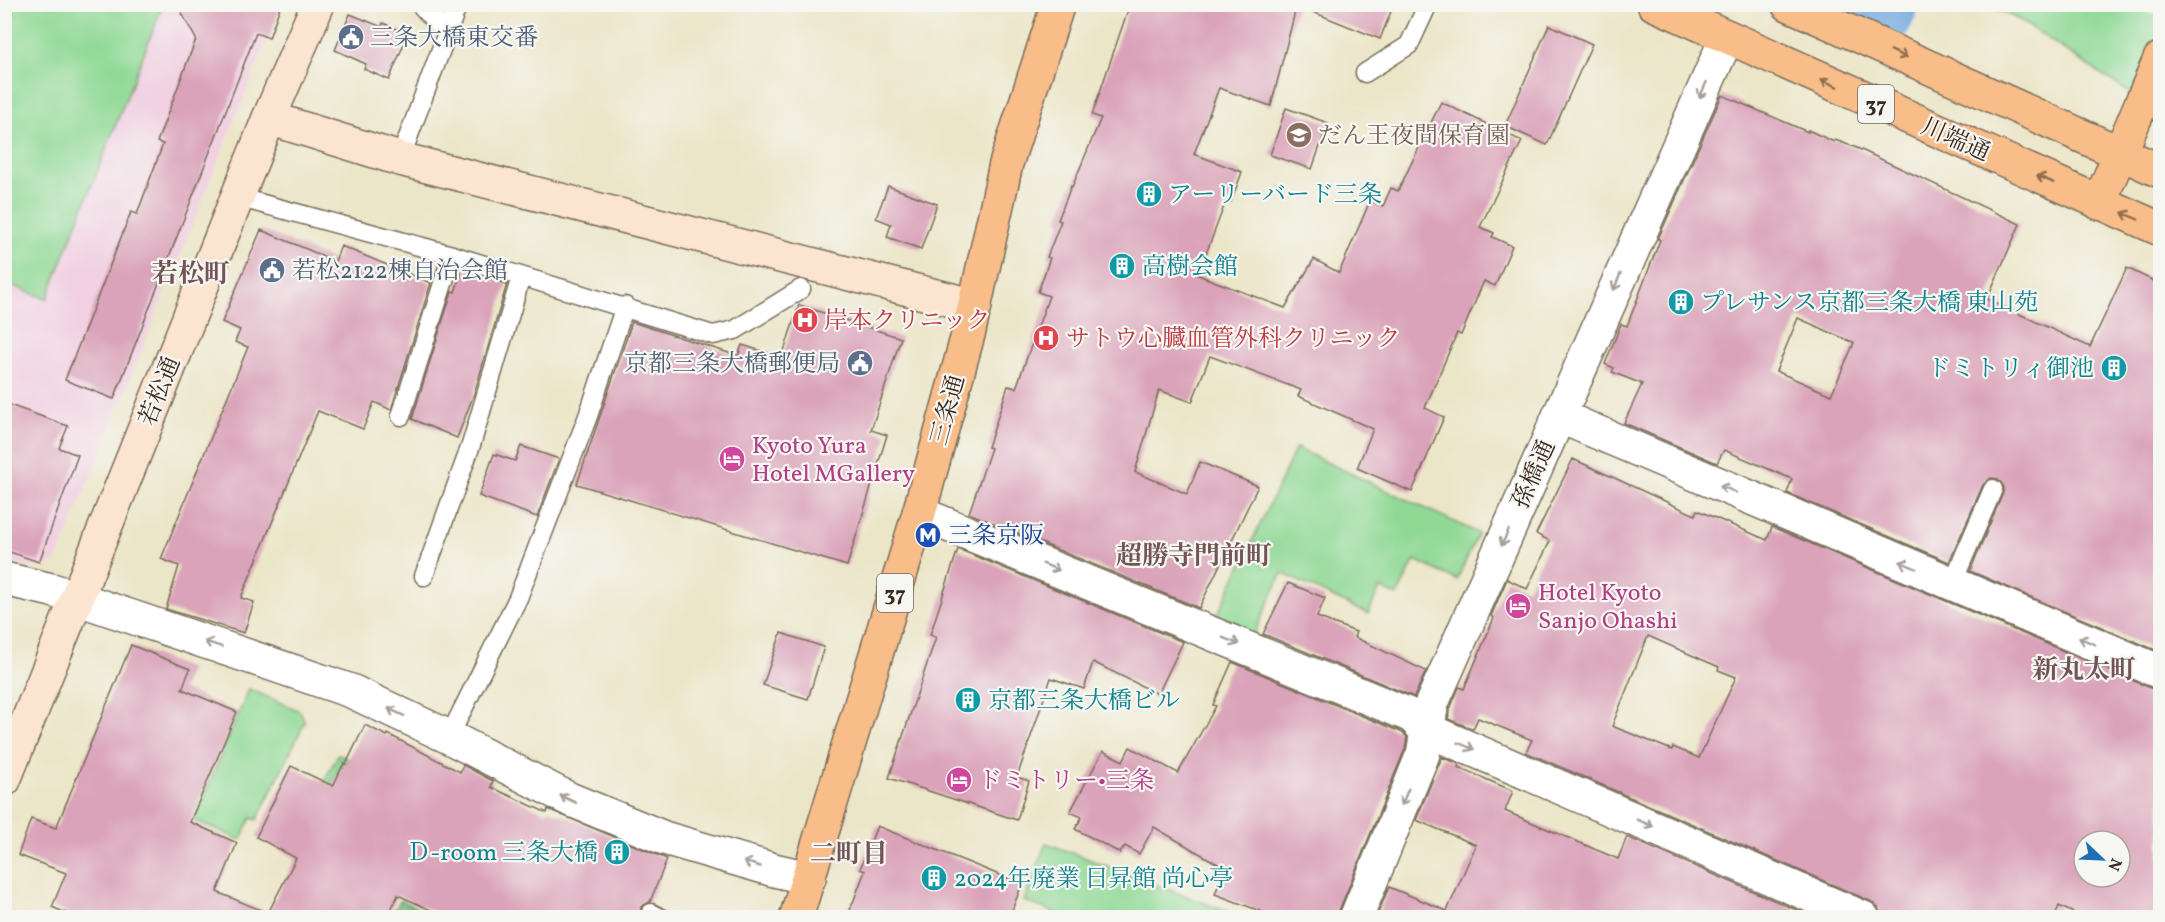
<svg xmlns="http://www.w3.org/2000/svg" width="2165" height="922" font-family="Vollkorn,'Noto Serif JP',serif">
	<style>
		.built { fill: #f1d0e2 }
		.green { fill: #90d995; stroke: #66825a; stroke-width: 1.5 }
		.forest { fill: #74b97e; stroke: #58724e; stroke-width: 1.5 }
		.pier { fill: #ece6c9 }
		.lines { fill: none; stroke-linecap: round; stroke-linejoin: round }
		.canal { stroke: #70a7df; stroke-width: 38 }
		.building { fill: #daa3b9; fill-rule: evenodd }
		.lane-casing { stroke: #796c5a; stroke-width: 21 }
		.street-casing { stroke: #796c5a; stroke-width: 36 }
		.secondary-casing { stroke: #796c5a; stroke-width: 36 }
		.primary-casing { stroke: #796c5a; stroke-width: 36 }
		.lane { stroke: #fff; stroke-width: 18 }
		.street { stroke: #fff; stroke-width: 33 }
		.secondary { stroke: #fce5d0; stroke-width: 33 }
		.primary { stroke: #f8bd89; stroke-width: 33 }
		.oneway { stroke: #906c4e }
		.oneway2 { stroke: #a79f9a }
		.labels { text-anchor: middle; stroke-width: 4.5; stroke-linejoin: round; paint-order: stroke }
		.shield { fill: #f6f6f2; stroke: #73675e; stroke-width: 1.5 }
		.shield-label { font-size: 22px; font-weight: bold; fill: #3b2a1e }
		.service-label { font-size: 24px; fill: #4e5e75; stroke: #f6f6f2; text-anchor: start }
		.education-label { font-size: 24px; fill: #785e54; stroke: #f6f6f2; text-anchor: start }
		.street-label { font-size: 24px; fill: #3b2a1e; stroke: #f6f6f2 }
		.culture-label { font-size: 24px; fill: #0d838f; stroke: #f6f6f2; text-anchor: start }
		.health-label { font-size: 24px; fill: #be3a42; stroke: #f6f6f2; text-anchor: start }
		.hotel-label { font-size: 24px; fill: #b23c85; stroke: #f6f6f2; text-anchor: start }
		.transit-label { font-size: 24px; fill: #164399; stroke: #f6f6f2; text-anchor: start }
		.neighbourhood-label { font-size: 26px; font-weight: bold; fill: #735454; stroke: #f6f6f2 }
	</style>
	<rect width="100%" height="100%" fill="#f6f6f2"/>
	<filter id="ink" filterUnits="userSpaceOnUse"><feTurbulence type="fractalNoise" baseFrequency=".0167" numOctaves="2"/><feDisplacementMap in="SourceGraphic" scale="12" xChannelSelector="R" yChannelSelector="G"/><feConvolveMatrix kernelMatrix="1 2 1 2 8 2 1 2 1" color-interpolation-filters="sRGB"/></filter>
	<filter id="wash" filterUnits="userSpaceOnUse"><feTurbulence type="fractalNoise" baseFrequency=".008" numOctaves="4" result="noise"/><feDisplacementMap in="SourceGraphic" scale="24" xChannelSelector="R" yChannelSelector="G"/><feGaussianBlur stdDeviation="1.35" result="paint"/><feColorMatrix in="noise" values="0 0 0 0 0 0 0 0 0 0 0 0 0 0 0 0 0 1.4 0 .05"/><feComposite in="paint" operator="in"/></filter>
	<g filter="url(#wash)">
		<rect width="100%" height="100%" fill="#ece6c9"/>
		<!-- built -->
		<path class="built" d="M4 5H281L57 560 40 568 5 562Z"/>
		<!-- green -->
		<g class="green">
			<path d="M148 5 161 10 47 299 5 283V5Z"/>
			<path d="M1985 5H2160V113L2018 19Z"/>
			<path d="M1296 448 1478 533 1457 580 1415 560 1397 596 1380 588 1368 614 1282 573 1253 636 1216 618Z"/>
			<path d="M249 689 300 711 305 722 257 820 251 818 241 840 194 820Z"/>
			<path d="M338 754 354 762 352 765 343 761 308 832 301 828Z"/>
			<path d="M1046 843 1241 917H1066L1024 901Z"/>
		</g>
		<!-- forest -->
		<path class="forest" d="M401 900 417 908 424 917 377 918 380 910 391 914Z"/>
		<!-- pier -->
		<path class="pier" d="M2143 4 2160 5V15L2141 9Z"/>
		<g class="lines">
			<!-- canal -->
			<path class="canal" d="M1844 4 1893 21 1897 12 1880 4"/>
		</g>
		<g id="blocks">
			<!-- building -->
			<g class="building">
				<path d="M177 4H281L269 38 256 33 114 399 65 380 131 212 137 214 163 144 157 142 196 39Z"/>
				<path d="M1130 4H1297L1271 106 1219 88 1194 154 1242 172 1231 202 1226 201 1198 275 1285 308 1314 259 1339 273 1370 201 1383 206 1391 188 1398 191 1441 102 1522 141 1480 227 1494 233 1492 237 1512 246 1495 286 1484 281 1461 335 1457 333 1425 408 1444 417 1412 492 1357 468 1373 429 1298 396 1301 390 1210 356 1192 402 1159 390 1135 472 1187 494 1200 462 1258 486 1199 608 969 513 991 448 988 447 1008 386 1016 388 1049 296 1038 292 1050 258 1047 257 1061 221 1058 220 1071 186 1072 187 1101 118 1092 115Z"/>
				<path d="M1298 4H1394L1380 39 1298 6Z"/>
				<path d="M350 14 382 27 383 23 408 34 389 80 364 69 366 64 335 50Z"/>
				<path d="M1549 25 1592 44 1547 145 1505 126Z"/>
				<path d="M1722 95 1808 132V130L1834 142 1835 140 1857 148 2020 224 1987 299 2090 347 2127 268 2160 284V652L1970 571 2003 493 2004 487 1998 479 1991 478 1983 485 1949 562 1787 493 1792 479 1724 450 1717 463 1624 423 1642 384 1612 372 1614 368 1605 364 1621 324 1627 326 1660 240 1658 239ZM1798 318 1854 343 1831 395 1776 371Z"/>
				<path d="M1286 108 1328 123 1312 169 1270 155Z"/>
				<path d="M888 186 937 204 921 249 887 237 891 224 876 218Z"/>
				<path d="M261 230 335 261 341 246 431 283 391 410 374 402 363 429 318 411 241 598 254 602 244 633 166 609 179 566 161 559 248 347 235 342 240 330 222 322Z"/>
				<path d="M462 270 507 284 474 394 457 438 412 419 452 291 455 292Z"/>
				<path d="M799 305 901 338 871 430 887 435 847 566 577 484 632 322 738 356 742 345 782 357Z"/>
				<path d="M4 403 68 426 59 448 78 455 39 562 4 550Z"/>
				<path d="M521 446 559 459 537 517 479 496 494 454 515 461Z"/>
				<path d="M1573 459 1695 515 1697 510 1767 540 1772 527 2153 689 2160 690V918H2084L2059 906 2054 918H1881L1878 907 1870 901 1526 752 1532 740 1478 718 1473 729 1448 719 1450 709 1459 687 1464 689 1494 618 1491 616 1507 579 1527 589 1550 541 1536 534ZM1648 636 1719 667 1718 670 1736 677 1699 758 1673 747 1672 750 1612 726ZM2084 841H2120V877H2084Z"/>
				<path d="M958 549 1183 642 1158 694 1093 662 1084 689 1051 678 1017 777 1029 781 1017 820 889 778 936 637 930 635Z"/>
				<path d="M1288 583 1325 598 1317 617 1356 632 1354 637 1426 671 1414 697 1263 634Z"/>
				<path d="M781 633 824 647 808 699 763 685Z"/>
				<path d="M131 645 190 669 182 689 237 712 190 822 237 843 217 892 268 913 296 858 256 837 291 766 333 786 344 763 346 764 365 725 387 736 388 734 460 772 463 765 493 781 491 787 547 813 548 809 667 859 650 902 641 907V918H448L398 895 387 918H78L52 907 66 873 18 855 31 819 56 828Z"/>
				<path d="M1232 662 1401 732 1407 737 1405 749 1339 911 1338 918H1279L1215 894 1225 868 1154 827 1139 854 1125 846 1120 853 1075 829 1082 817 1070 812 1103 751 1123 761 1130 747 1178 773 1216 706 1213 705Z"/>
				<path d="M1442 757 1459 764 1458 767 1513 791 1505 811 1618 859 1627 837 1815 918H1376L1389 887 1447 911 1476 845 1416 820Z"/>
				<path d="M877 826 1022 884 1009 918H847L865 871 860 869Z"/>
			</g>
		</g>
	</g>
	<g filter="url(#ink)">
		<use href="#blocks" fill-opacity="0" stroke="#796c5a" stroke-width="1.5"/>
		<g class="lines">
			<defs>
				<g id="lane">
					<path d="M420 4 436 22 449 30"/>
					<path d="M1365 73 1409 45 1428 4"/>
					<path d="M400 159 458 4"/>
					<path d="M237 197 452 255 713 335 735 330 801 289"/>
					<path d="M401 416 452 255"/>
					<path d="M424 576 471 445 521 277"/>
					<path d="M1952 584 1993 489"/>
					<path d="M449 737 518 598 588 416 625 306"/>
					<path d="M651 913 661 918"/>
				</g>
				<g id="street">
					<path d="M1559 416 2160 672"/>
					<path d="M919 513 1412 716 1425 729 1863 918"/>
					<path d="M4 579 52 590 351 691 449 737 569 799 664 838 774 870 809 878"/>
					<path d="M1356 918 1423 754 1432 703 1727 37"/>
				</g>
				<g id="secondary">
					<path d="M269 118 400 159 975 306"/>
					<path d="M4 780 269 118 318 4"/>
				</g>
				<g id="primary">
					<path d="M1654 4 2160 229"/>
					<path d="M1788 4 2160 171"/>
					<path d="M2099 203 2160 59"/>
					<path d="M796 918 919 513 969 331 1006 164 1058 4"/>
				</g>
			</defs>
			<!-- lane casing -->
			<use href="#lane" class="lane-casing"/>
			<!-- street casing -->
			<use href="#street" class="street-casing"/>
			<!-- secondary casing -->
			<use href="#secondary" class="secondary-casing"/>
			<!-- primary casing -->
			<use href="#primary" class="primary-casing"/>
			<!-- lane -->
			<use href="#lane" class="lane"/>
			<!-- street -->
			<use href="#street" class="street"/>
			<!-- secondary -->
			<use href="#secondary" class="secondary"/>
			<!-- primary -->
			<use href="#primary" class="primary"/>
		</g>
		<!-- one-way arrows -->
		<defs><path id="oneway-shaft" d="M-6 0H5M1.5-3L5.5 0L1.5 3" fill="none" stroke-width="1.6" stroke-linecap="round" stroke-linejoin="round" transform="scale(1.5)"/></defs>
		<g class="oneway">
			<use href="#oneway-shaft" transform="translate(1899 54) rotate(24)"/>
			<use href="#oneway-shaft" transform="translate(1829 83) rotate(-156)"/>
			<use href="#oneway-shaft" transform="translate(2045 179) rotate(-156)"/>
			<use href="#oneway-shaft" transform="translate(2130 216) rotate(-157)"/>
		</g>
		<g class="oneway2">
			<use href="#oneway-shaft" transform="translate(1703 90) rotate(114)"/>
			<use href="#oneway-shaft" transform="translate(1617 282) rotate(113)"/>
			<use href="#oneway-shaft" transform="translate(1728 489) rotate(-157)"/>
			<use href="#oneway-shaft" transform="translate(1505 538) rotate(114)"/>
			<use href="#oneway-shaft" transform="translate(1908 565) rotate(-157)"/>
			<use href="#oneway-shaft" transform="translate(1051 567) rotate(22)"/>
			<use href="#oneway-shaft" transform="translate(1231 641) rotate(22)"/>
			<use href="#oneway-shaft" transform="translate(2087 641) rotate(-157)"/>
			<use href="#oneway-shaft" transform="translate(213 644) rotate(-161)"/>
			<use href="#oneway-shaft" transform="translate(396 712) rotate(-155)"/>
			<use href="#oneway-shaft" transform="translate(1466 746) rotate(23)"/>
			<use href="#oneway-shaft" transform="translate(1405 797) rotate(112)"/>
			<use href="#oneway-shaft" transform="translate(568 799) rotate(-155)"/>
			<use href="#oneway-shaft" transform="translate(1645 823) rotate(23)"/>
			<use href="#oneway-shaft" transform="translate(752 864) rotate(-164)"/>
		</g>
	</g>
	<!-- icons -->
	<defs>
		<symbol id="civic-disc" viewBox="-11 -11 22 22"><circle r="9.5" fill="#5c6f8a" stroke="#f6f6f2"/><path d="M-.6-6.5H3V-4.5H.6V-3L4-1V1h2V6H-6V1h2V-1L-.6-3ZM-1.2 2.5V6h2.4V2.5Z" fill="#fff"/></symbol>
		<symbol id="school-disc" viewBox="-11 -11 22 22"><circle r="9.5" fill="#8d6e63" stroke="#f6f6f2"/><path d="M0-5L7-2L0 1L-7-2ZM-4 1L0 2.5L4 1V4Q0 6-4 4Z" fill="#fff"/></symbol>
		<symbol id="building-disc" viewBox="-11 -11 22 22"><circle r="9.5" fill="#0f9aa8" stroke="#f6f6f2"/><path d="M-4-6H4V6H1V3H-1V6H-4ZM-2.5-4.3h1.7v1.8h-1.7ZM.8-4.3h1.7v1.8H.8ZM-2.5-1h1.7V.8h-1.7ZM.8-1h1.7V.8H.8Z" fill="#fff"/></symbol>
		<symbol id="hospital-disc" viewBox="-11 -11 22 22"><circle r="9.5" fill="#e0444e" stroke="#f6f6f2"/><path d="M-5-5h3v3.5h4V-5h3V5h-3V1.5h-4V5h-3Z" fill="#fff"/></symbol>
		<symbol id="hotel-disc" viewBox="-11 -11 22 22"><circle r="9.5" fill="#d1479c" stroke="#f6f6f2"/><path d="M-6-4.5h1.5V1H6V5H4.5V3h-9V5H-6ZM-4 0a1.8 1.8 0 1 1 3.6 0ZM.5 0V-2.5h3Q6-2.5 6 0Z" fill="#fff"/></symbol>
		<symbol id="metro-disc" viewBox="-11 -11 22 22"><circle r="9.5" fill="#1a4fb4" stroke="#f6f6f2"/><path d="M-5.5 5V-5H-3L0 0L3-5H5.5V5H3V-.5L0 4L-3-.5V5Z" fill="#fff"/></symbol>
	</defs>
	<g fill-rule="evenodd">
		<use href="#civic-disc" x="336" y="22" width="30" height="30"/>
		<use href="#school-disc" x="1284" y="120" width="30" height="30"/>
		<use href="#building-disc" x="1134" y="179" width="30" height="30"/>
		<use href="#building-disc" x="1107" y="251" width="30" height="30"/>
		<use href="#civic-disc" x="257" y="255" width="30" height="30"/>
		<use href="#building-disc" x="1666" y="287" width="30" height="30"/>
		<use href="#hospital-disc" x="790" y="305" width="30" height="30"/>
		<use href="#hospital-disc" x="1031" y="323" width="30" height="30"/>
		<use href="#civic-disc" x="845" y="348" width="30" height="30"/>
		<use href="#building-disc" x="2099" y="353" width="30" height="30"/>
		<use href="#hotel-disc" x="717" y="444" width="30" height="30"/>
		<use href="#metro-disc" x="913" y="520" width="30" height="30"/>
		<use href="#hotel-disc" x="1503" y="591" width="30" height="30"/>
		<use href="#building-disc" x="953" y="685" width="30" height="30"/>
		<use href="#hotel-disc" x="944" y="765" width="30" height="30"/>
		<use href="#building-disc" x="602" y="837" width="30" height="30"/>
		<use href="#building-disc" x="919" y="863" width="30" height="30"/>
	</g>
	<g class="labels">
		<!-- shield labels -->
		<g class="shield">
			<rect x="1858" y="85" width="36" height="38" rx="4.5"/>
			<rect x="877" y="574" width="36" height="38" rx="4.5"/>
		</g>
		<g class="shield-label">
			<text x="1876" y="112">37</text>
			<text x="895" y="601">37</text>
		</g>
		<!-- service labels -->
		<g class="service-label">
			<text x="370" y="45">三条大橋東交番</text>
			<text x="292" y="278">若松2122棟自治会館</text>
			<text x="840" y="371" text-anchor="end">京都三条大橋郵便局</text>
		</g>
		<!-- education labels -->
		<g class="education-label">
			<text x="1318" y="143">だん王夜間保育園</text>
		</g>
		<!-- street labels -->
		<g class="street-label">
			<text transform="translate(1956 139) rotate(24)" y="8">川端通</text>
			<text transform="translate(159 391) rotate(-68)" y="8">若松通</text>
			<text transform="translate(947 410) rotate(-75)" y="8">三条通</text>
			<text transform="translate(1533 474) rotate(-66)" y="8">孫橋通</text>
		</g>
		<!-- culture labels -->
		<g class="culture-label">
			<text x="1168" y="202">アーリーバード三条</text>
			<text x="1142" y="274">高樹会館</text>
			<text x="1700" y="310">プレサンス京都三条大橋 東山苑</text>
			<text x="2094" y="376" text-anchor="end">ドミトリィ御池</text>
			<text x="988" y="708">京都三条大橋ビル</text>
			<text x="598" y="860" text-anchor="end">Ｄ-room 三条大橋</text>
			<text x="954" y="886">2024年廃業 日昇館 尚心亭</text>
		</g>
		<!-- health labels -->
		<g class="health-label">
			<text x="824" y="328">岸本クリニック</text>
			<text x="1066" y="346">サトウ心臓血管外科クリニック</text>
		</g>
		<!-- hotel labels -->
		<g class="hotel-label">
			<text x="752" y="453">Kyoto Yura<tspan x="752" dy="28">Hotel MGallery</tspan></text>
			<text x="1538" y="600">Hotel Kyoto<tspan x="1538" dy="28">Sanjo Ohashi</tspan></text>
			<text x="978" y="788">ドミトリー•三条</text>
		</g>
		<!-- transit labels -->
		<g class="transit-label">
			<text x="948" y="543">三条京阪</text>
		</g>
		<!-- neighbourhood labels -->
		<g class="neighbourhood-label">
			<text x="191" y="282">若松町</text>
			<text x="1194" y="564">超勝寺門前町</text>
			<text x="2084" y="678">新丸太町</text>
			<text x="849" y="862">二町目</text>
		</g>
	</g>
	<!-- margin -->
	<rect width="2165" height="922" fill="none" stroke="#f6f6f2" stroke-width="24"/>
	<!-- north arrow -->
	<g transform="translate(2102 859) rotate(113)"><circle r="28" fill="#f6f6f2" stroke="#aba49d" stroke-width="1.5"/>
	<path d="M0-4.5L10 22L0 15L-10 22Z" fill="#1f6fb2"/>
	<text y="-9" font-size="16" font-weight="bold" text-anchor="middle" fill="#3b2a1e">N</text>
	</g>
</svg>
